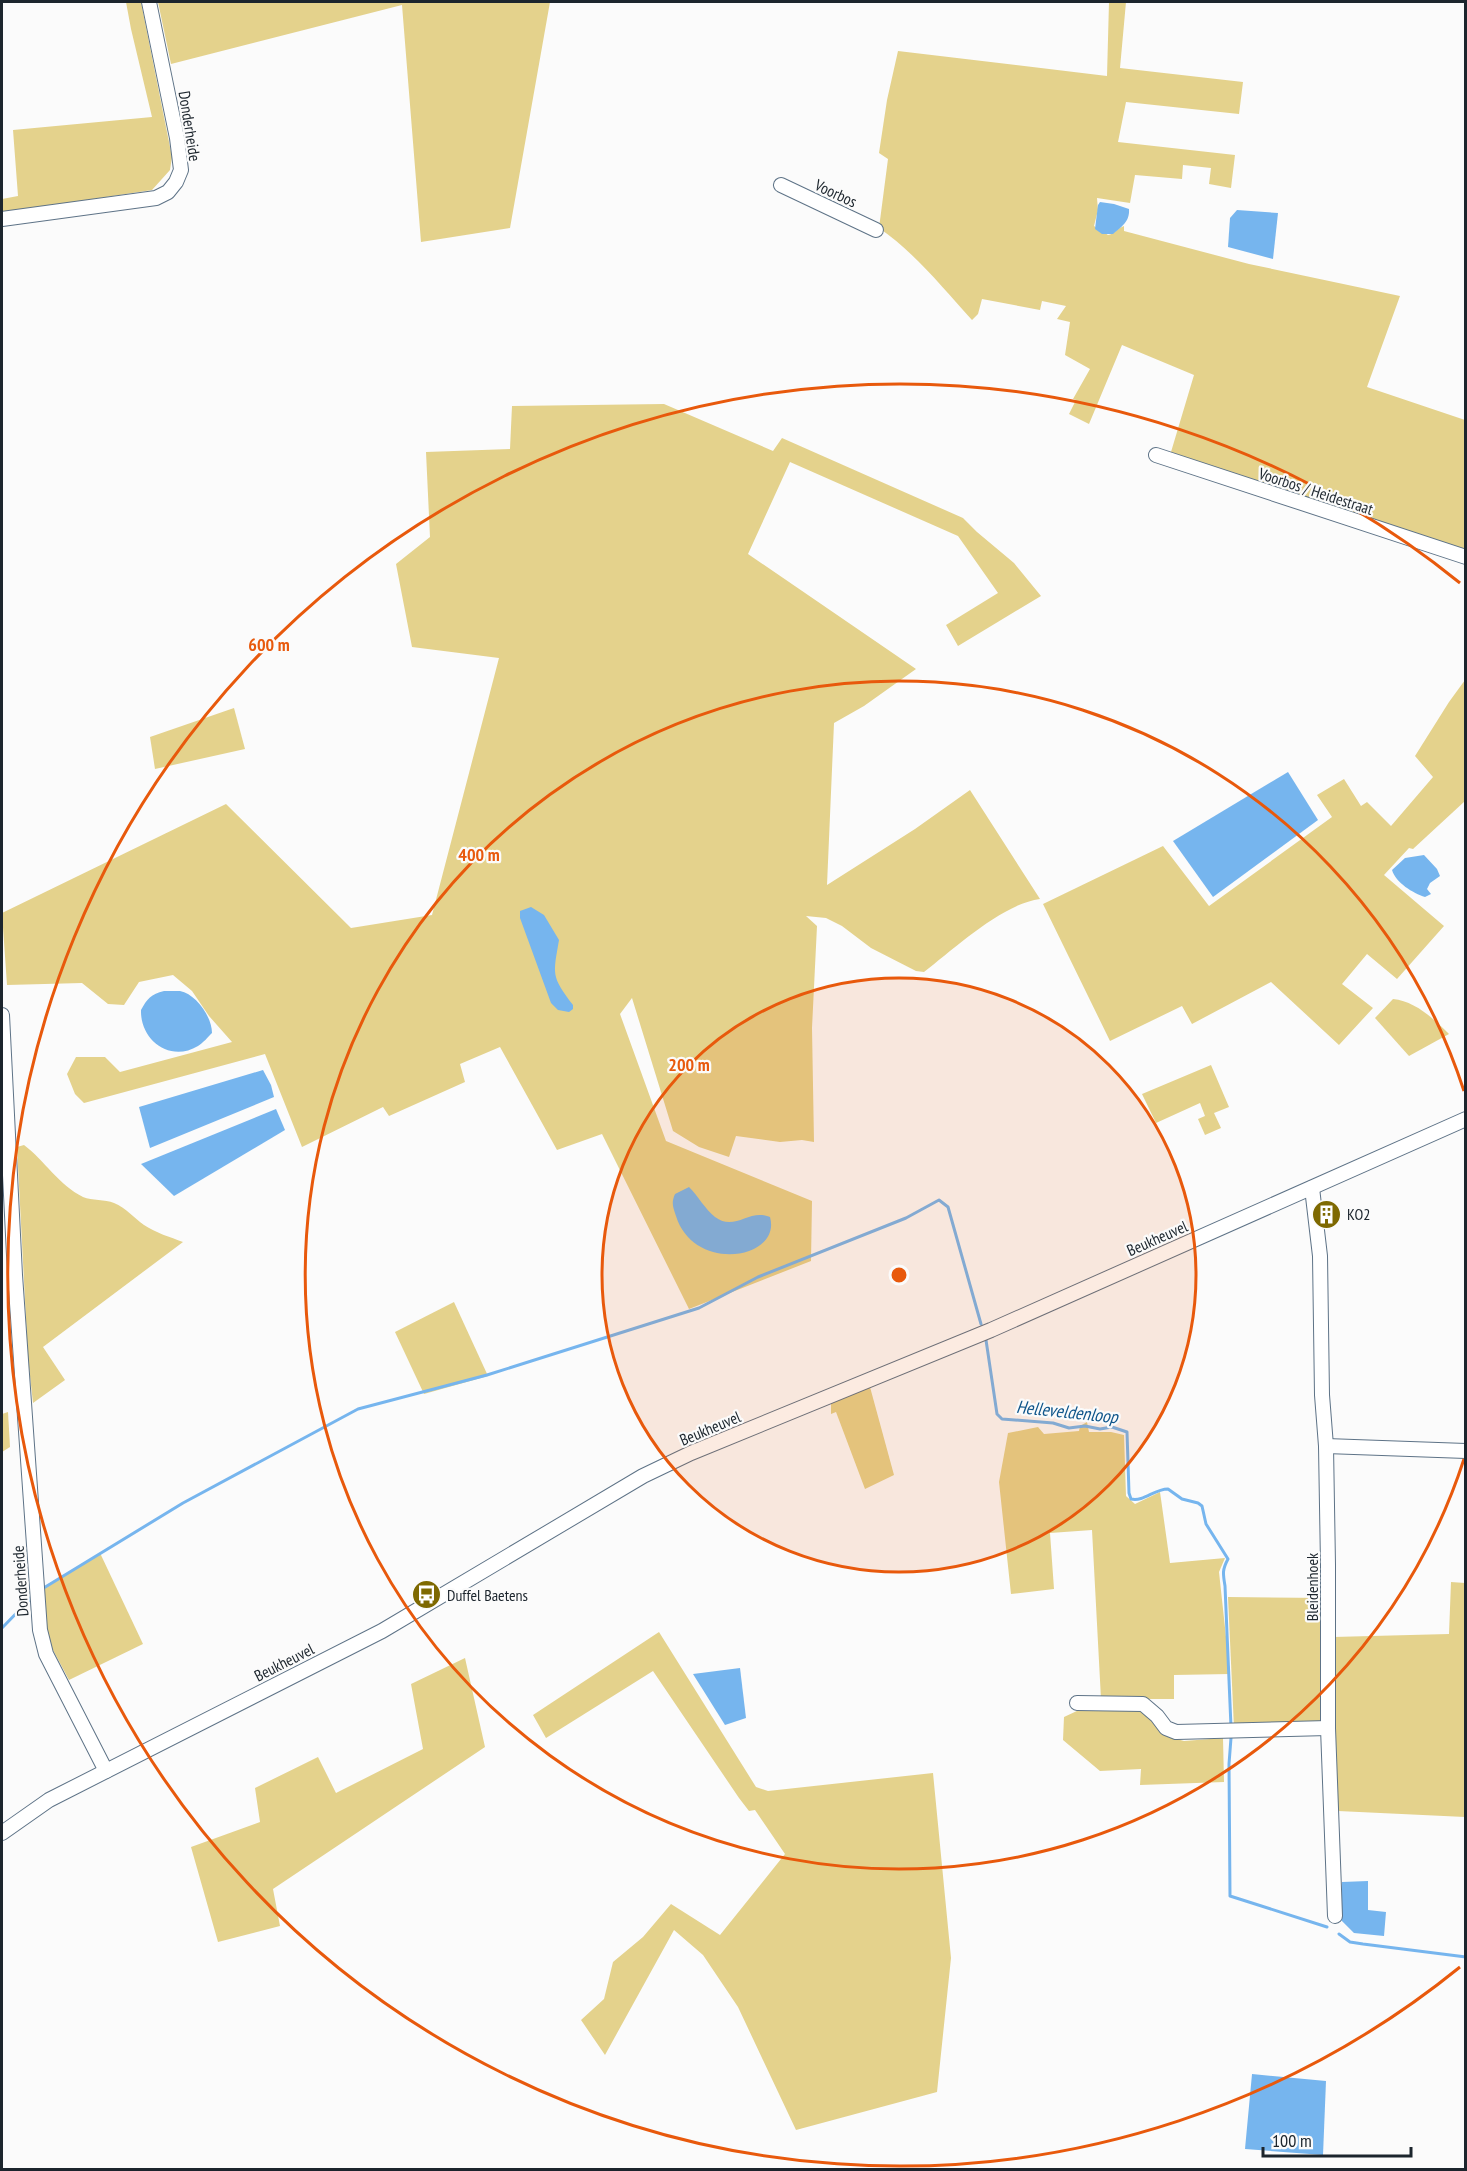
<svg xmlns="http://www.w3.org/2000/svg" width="1467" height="2171" font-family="'PT Sans Narrow',sans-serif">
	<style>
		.green { fill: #e4d28c }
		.water { fill: #76b5ee }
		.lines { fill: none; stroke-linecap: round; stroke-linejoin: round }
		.stream { stroke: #76b5ee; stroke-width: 3 }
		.minor-casing { stroke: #5e7387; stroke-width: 16 }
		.minor { stroke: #fff; stroke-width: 14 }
		.ring { fill: none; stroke: #e8590c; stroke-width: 3 }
		.labels { text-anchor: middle; stroke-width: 4.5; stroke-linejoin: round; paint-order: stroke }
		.street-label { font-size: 16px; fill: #1c252d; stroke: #fbfbfb }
		.poi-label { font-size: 16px; fill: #1c252d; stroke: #fbfbfb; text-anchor: start }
		.water-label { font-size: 18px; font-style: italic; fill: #0f558a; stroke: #fbfbfb }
		.centre { fill: #e8590c; stroke: #fbfbfb; stroke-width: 3 }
		.ring-label { font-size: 18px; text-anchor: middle; font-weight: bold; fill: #e8590c; stroke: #fbfbfb; stroke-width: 4.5; stroke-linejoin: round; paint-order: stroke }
	</style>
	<rect width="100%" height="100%" fill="#fbfbfb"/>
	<!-- green -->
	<g class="green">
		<path d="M126 2H141L172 157 170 170 152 190 2 213V199L18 196 13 130 152 117 131 29Z"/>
		<path d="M158 2H550L510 228 421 242 402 5 171 64Z"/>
		<path d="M1109 2H1126L1120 68 1243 82 1239 114 1126 102 1118 142 1235 155 1231 188 1209 184 1211 168 1183 165 1182 179 1135 175 1130 203 1097 198 1098 210 1094 226 1108 235C1114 234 1118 228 1124 226V231L1249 264 1400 296 1367 387 1465 420V554L1171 452 1194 375 1122 345 1089 424 1069 414 1076 400 1073 399 1090 369 1065 355 1070 322 1057 319 1066 306 1042 301 1040 310 982 299 978 314 972 320C942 287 915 253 879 228L888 159 879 153 887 100 898 51 1107 76Z"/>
		<path d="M664 404 773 451 782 438 963 518 977 532 1014 563 1041 596 958 646 946 625 998 593 958 536 790 462 748 554 916 669 864 706 834 723 827 885 915 829 970 790 1040 899C1002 904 955 948 924 972L916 971 871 948 842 926 826 918 806 916 817 926 812 1028 814 1142 802 1140 780 1142 736 1136 729 1157 699 1147 673 1131 632 998 620 1014 666 1141 812 1201 811 1261 689 1309 602 1134 557 1150 500 1047 460 1064 465 1082 389 1116 383 1107 302 1147 265 1054 84 1103 75 1094 67 1074 76 1057H105L120 1072 232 1042 209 1016 192 991 173 975 139 982 124 1005 108 1004 82 983 7 985 2 913 226 804 351 928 432 915 499 658 412 647 396 564 430 537 426 452 510 449 512 406Z"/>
		<path d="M1465 680V801L1413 849 1409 848 1384 875 1444 926 1397 979 1367 954 1342 984 1373 1008 1339 1045 1271 982 1192 1024 1182 1006 1110 1041 1043 904 1163 846 1209 906 1332 817 1317 795 1344 779 1361 806 1367 802 1391 826 1433 777 1415 756 1449 702Z"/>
		<path d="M234 708 245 749 155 769 150 737Z"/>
		<path d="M1393 999C1415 1001 1434 1019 1449 1034L1409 1056 1375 1018Z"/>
		<path d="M1211 1065 1229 1107 1214 1113 1221 1128 1205 1135 1198 1119 1205 1116 1200 1103 1156 1123 1142 1094Z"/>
		<path d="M24 1145C44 1160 59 1185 83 1197 92 1201 105 1199 114 1203 126 1208 134 1218 144 1225 156 1233 170 1237 183 1242L43 1347 65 1380 33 1403 28 1358 17 1147Z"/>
		<path d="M454 1302 488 1376 424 1394 395 1332Z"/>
		<path d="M870 1387 894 1475 865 1489 836 1412 831 1414V1402Z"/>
		<path d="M8 1412 10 1447 2 1452V1414Z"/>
		<path d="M1087 1422 1089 1432H1111L1124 1435 1126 1496 1135 1504 1160 1492 1170 1563 1225 1558 1219 1572 1230 1674 1174 1675V1699H1101L1092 1530 1050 1533 1054 1589 1011 1594 999 1482 1008 1433 1038 1427 1044 1434 1079 1431 1080 1426Z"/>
		<path d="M100 1553 143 1644 69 1680 45 1635 40 1589Z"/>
		<path d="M1451 1582 1465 1583V1817L1338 1811 1333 1637 1449 1634Z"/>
		<path d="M1228 1597 1326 1598 1325 1720 1318 1726 1234 1728Z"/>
		<path d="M659 1632 756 1787 768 1791 933 1773 951 1958 937 2092 796 2130 738 2007 703 1955 674 1930 605 2055 581 2020 604 1999 613 1962 643 1937 671 1904 720 1935 785 1854 755 1810 749 1811 739 1798 653 1671 546 1738 533 1715Z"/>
		<path d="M465 1658 485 1747 273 1889 280 1926 218 1942 191 1847 260 1822 255 1788 318 1757 336 1793 423 1749 411 1684Z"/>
		<path d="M1120 1707 1142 1710 1166 1736 1184 1741 1223 1738 1224 1782 1140 1785 1141 1769 1100 1771 1063 1740 1064 1717 1079 1710Z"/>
	</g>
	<!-- water -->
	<g class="water">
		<path d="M1100 202 1114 204 1129 209C1130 222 1121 227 1113 234H1102L1095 229 1098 205Z"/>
		<path d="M1237 210 1278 213 1273 259 1228 247 1230 218Z"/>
		<path d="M1288 772 1318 820 1213 897 1173 841Z"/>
		<path d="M1424 855 1437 869 1440 876 1430 883 1427 889 1431 894 1425 897C1413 893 1396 883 1392 870L1405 858Z"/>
		<path d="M531 907 544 915 559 940C553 975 551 976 573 1005V1009L569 1012 558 1010 551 1003 520 918V911Z"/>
		<path d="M164 991C169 991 175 991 180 991 196 994 212 1017 212 1033 208 1037 203 1043 198 1046 170 1063 140 1040 141 1010 147 999 151 994 164 991Z"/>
		<path d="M263 1070 271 1085 274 1097 150 1148 139 1107Z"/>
		<path d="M276 1109 285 1130 174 1196 141 1164Z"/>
		<path d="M689 1187C698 1196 705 1209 715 1217 735 1232 749 1208 770 1217 782 1259 694 1274 676 1216 673 1207 671 1203 675 1194Z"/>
		<path d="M740 1668 746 1718 725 1725 693 1674Z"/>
		<path d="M1368 1881V1910L1386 1912 1384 1936 1354 1933 1341 1920 1342 1882Z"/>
		<path d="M1252 2074 1326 2081 1323 2155 1245 2149Z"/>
	</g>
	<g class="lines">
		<!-- stream -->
		<g class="stream">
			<path d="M986 1340 997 1414 1002 1419 1053 1423 1069 1428 1085 1426 1100 1429 1112 1427 1127 1432 1129 1493 1131 1499C1144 1502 1154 1489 1168 1489L1182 1499 1198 1503 1202 1506 1206 1524 1228 1559C1222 1570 1223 1574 1225 1586L1231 1727"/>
			<path d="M42 1589 183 1503 358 1409 487 1375 699 1308 758 1277 906 1218 939 1200 948 1207 981 1324"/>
			<path d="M2 1628 34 1595"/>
			<path d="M1231 1738 1229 1764 1230 1896 1327 1927"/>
			<path d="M1339 1934 1350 1942 1363 1944 1466 1957"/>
		</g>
		<defs>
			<g id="minor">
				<path d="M781 185 876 230"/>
				<path d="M2 219 156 198 168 192 176 182 181 170 177 138 149 2"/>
				<path d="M1156 455 1466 557"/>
				<path d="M2 1015 15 1275 40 1630 46 1654 106 1771"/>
				<path d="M1312 1188 1320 1256 1322 1395 1326 1446 1328 1565V1728L1335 1916"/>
				<path d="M1326 1446 1466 1451"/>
				<path d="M1077 1703 1143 1704 1157 1716 1166 1728 1176 1732 1328 1728"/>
				<path d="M2 1833 49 1800 382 1631 643 1476 691 1453 991 1330 1466 1119"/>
			</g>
		</defs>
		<!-- minor casing -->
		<use href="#minor" class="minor-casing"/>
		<!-- minor -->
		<use href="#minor" class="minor"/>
	</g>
	<!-- distance rings -->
	<circle cx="899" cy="1275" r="297" fill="#e8590c" fill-opacity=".12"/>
	<g class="ring">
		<circle cx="899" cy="1275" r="297"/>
		<path d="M1464 1459A594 594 0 1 1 1464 1091"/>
		<path d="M1460 1967A891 891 0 1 1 1460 583"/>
	</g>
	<!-- icons -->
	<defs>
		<symbol id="building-disc" viewBox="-11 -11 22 22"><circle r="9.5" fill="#7e6901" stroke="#fbfbfb"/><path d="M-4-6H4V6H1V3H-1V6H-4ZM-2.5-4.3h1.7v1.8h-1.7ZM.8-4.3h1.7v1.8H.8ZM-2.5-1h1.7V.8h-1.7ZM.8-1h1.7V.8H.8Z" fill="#fff"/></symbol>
		<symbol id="bus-disc" viewBox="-11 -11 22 22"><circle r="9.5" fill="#7e6901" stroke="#fbfbfb"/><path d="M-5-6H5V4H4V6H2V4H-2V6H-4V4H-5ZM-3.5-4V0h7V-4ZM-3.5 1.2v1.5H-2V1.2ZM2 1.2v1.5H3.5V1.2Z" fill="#fff"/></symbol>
	</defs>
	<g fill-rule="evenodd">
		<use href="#building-disc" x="1310" y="1198" width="33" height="33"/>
		<use href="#bus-disc" x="410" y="1578" width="33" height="33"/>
	</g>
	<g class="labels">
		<!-- street labels -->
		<g class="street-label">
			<text transform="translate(190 126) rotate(81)" y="6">Donderheide</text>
			<text transform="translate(836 193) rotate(25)" y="6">Voorbos</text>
			<text transform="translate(1316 491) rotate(18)" y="6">Voorbos / Heidestraat</text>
			<text transform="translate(1157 1238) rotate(-24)" y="6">Beukheuvel</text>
			<text transform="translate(710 1428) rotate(-23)" y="6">Beukheuvel</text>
			<text transform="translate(20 1581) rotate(-94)" y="6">Donderheide</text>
			<text transform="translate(1312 1587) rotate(-90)" y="6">Bleidenhoek</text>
			<text transform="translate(284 1662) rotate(-27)" y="6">Beukheuvel</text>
		</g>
		<!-- poi labels -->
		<g class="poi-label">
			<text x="1347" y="1220">KO2</text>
			<text x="447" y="1601">Duffel Baetens</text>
		</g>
		<!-- water labels -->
		<g class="water-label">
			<text transform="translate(1067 1412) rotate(6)" y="6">Helleveldenloop</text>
		</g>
	</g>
	<circle cx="899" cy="1275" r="9" class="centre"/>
	<g class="ring-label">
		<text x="269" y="651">600 m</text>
		<text x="479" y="861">400 m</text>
		<text x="689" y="1071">200 m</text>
	</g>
	<!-- border -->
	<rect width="1467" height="2171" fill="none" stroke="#1c252d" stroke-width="6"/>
	<!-- scale -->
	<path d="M1263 2147v9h148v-9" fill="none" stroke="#1c252d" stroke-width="3"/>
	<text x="1272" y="2147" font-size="18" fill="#1c252d" stroke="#fbfbfb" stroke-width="4.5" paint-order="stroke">100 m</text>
</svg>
